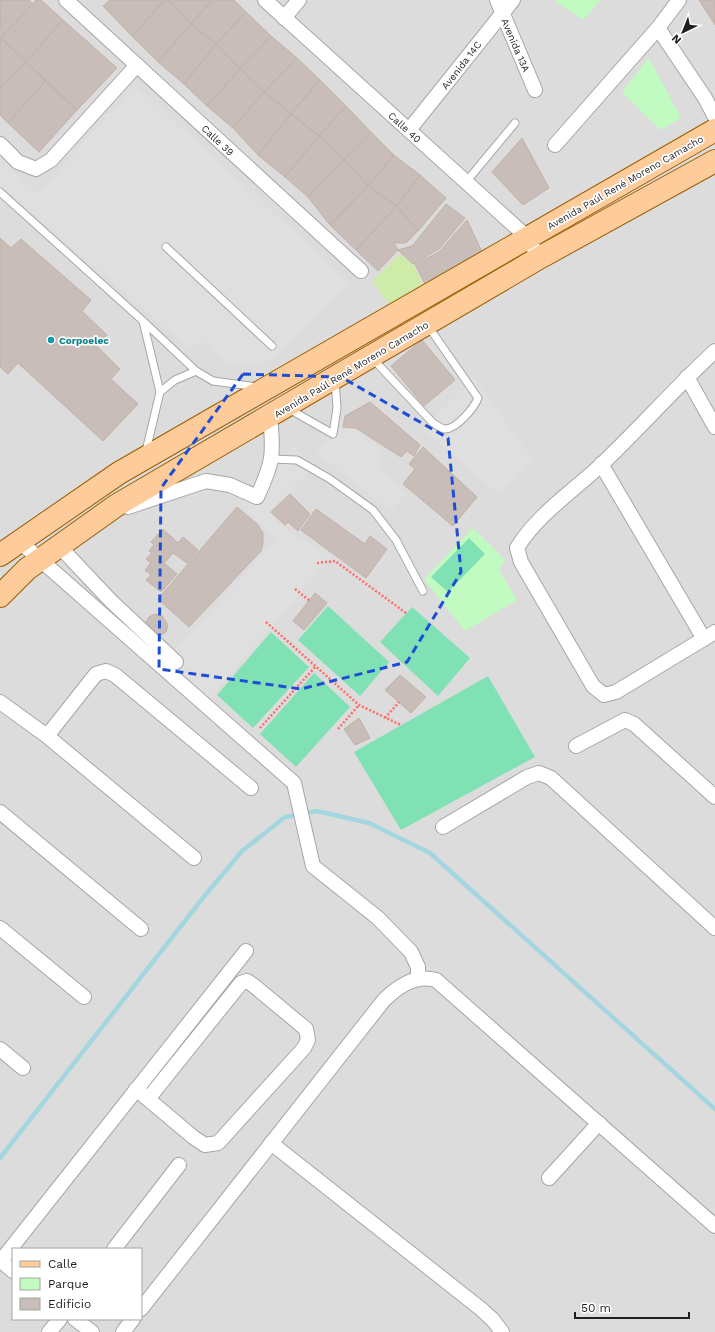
<svg xmlns="http://www.w3.org/2000/svg" width="715" height="1332" font-family="'Work Sans',sans-serif">
	<style>
		.residential { fill: #dddcdc; fill-rule: evenodd }
		.grass { fill: #cfeba9 }
		.park { fill: #c1fbc1 }
		.pitch { fill: #80e1b5 }
		.parking { fill: #dfdfdf }
		.lines { fill: none; stroke-linecap: round; stroke-linejoin: round }
		.stream { stroke: #a4d6df; stroke-width: 4.5 }
		.building { fill: #c8bdb8; stroke: #c2b1a6 }
		.service-casing { stroke: #a6a6a6; stroke-width: 9 }
		.minor-casing { stroke: #a6a6a6; stroke-width: 16 }
		.primary-casing { stroke: #9a5c00; stroke-width: 24 }
		.path { stroke: #fe6c68; stroke-width: 2.5; stroke-dasharray: 2 2; stroke-linecap: butt }
		.service { stroke: #fff; stroke-width: 7 }
		.minor { stroke: #fff; stroke-width: 14 }
		.primary { stroke: #fecc9b; stroke-width: 22 }
		.marked { fill: none; stroke: #1d4ed8; stroke-width: 3; stroke-dasharray: 8 5; stroke-linejoin: round }
		.culture-dot { fill: #0f9aa8; stroke: #fff; stroke-width: 1.5 }
		.labels { text-anchor: middle; stroke-width: 3.5; stroke-linejoin: round; paint-order: stroke }
		.street-label { font-size: 10px; fill: #1f1f1f; stroke: #fff }
		.culture-label { font-size: 10px; font-weight: bold; fill: #0d838f; stroke: #fff; text-anchor: start }
	</style>
	<rect width="100%" height="100%" fill="#f0ebe5"/>
	<!-- residential -->
	<path class="residential" d="M0 0H715V1332H0ZM13 1249H141V1319H13Z"/>
	<!-- grass -->
	<path class="grass" d="M400 254 414 265 424 287 391 307 372 282Z"/>
	<!-- park -->
	<g class="park">
		<path d="M554 0H601L583 20Z"/>
		<path d="M649 58 681 118 660 130 622 92Z"/>
		<path d="M473 528 505 560 500 568V571L517 600 465 631 424 579Z"/>
	</g>
	<!-- pitch -->
	<g class="pitch">
		<path d="M469 538 485 554 448 592 431 577Z"/>
		<path d="M328 606 389 662 360 696 298 640Z"/>
		<path d="M412 607 470 658 438 696 380 642Z"/>
		<path d="M271 632 309 667 253 728 217 695Z"/>
		<path d="M314 673 350 707 296 767 260 734Z"/>
		<path d="M488 676 535 757 401 830 354 752Z"/>
	</g>
	<!-- parking -->
	<g class="parking">
		<path d="M135 85 349 282 274 357 254 366 224 362 202 341 189 349 0 185V159L38 194Z"/>
		<path d="M475 378 534 461 499 495 421 428Z"/>
		<path d="M339 429H353L381 449V471L407 493 391 512 316 452Z"/>
		<path d="M294 447 315 466 268 512 287 530 331 557 207 701 163 663 276 540 240 502Z"/>
	</g>
	<g class="lines">
		<!-- stream -->
		<path class="stream" d="M0 1158 202 899 242 851 285 817 317 811 369 823 430 853 715 1109"/>
	</g>
	<!-- building -->
	<g class="building">
		<path d="M0 0H29L33 4 1 38Z"/>
		<path d="M36 0H41L63 20 26 62 1 38Z"/>
		<path d="M110 0H165L132 36 103 6Z"/>
		<path d="M165 0H168L191 24 158 62 132 36Z"/>
		<path d="M168 0H212L191 24Z"/>
		<path d="M212 0H234L246 12 216 44 191 24Z"/>
		<path d="M699 0H715V25Z"/>
		<path d="M246 12 271 36 240 69 216 44Z"/>
		<path d="M63 20 117 68 77 110 26 62Z"/>
		<path d="M191 24 216 44 184 84 158 62Z"/>
		<path d="M271 36 297 58 264 92 240 69Z"/>
		<path d="M1 38 26 62 0 88V39Z"/>
		<path d="M216 44 240 69 207 106 184 84Z"/>
		<path d="M297 58 320 80 291 114 264 92Z"/>
		<path d="M26 62 45 81 8 123 0 115V88Z"/>
		<path d="M240 69 264 92 233 128 207 106Z"/>
		<path d="M320 80 346 106 319 136 291 114Z"/>
		<path d="M45 81 77 110 39 152 8 123Z"/>
		<path d="M264 92 291 114 258 155 233 128Z"/>
		<path d="M346 106 371 132 344 159 319 136Z"/>
		<path d="M291 114 319 136 285 177 258 155Z"/>
		<path d="M371 132 394 155 368 186 344 159Z"/>
		<path d="M319 136 344 159 308 197 285 177Z"/>
		<path d="M522 138 549 188 523 205 492 172Z"/>
		<path d="M394 155 420 175 397 206 368 186Z"/>
		<path d="M344 159 368 186 330 225 308 197Z"/>
		<path d="M420 175 446 198 418 231 397 206Z"/>
		<path d="M368 186 397 206 356 250 330 225Z"/>
		<path d="M446 204 465 218 439 249 413 264 398 250 412 246Z"/>
		<path d="M397 206 418 231 406 243H394L398 250 378 271 356 250Z"/>
		<path d="M467 220 483 254 426 286 415 264 439 252Z"/>
		<path d="M0 238 11 248 21 239 91 300 82 311 107 335 97 346 120 369 111 379 138 404 103 441 18 363 8 374 0 367Z"/>
		<path d="M422 340 455 380 424 406 391 366Z"/>
		<path d="M370 402 420 445 414 456 407 451 401 457 356 428 343 427 345 416Z"/>
		<path d="M423 447 477 497 453 526 403 484 415 469 409 464Z"/>
		<path d="M290 494 310 514 298 531 288 522 285 525 271 512Z"/>
		<path d="M237 507 257 524 263 533V543L261 551 189 627 158 599Z"/>
		<path d="M316 509 365 544 370 536 387 549 366 578 301 530Z"/>
		<path d="M163 529 178 543 183 537 198 550 187 563 173 553 164 563 177 574 161 592 146 580 151 575 145 570 151 563 146 559 152 553 149 551 154 545 151 542Z"/>
		<path d="M315 593 327 603 304 630 293 621Z"/>
		<path d="M155 614 162 616 168 625 166 632 160 636 156 637 145 624 149 617Z"/>
		<path d="M400 675 426 697 411 713 385 690Z"/>
		<path d="M359 718 370 738 355 745 344 729Z"/>
	</g>
	<g class="lines">
		<defs>
			<g id="service">
				<path d="M466 182 515 123"/>
				<path d="M0 192 143 321 196 371"/>
				<path d="M166 247 272 346"/>
				<path d="M143 321 160 392"/>
				<path d="M372 358 433 423C436 425 441 428 444 429 456 430 474 408 478 398L428 326"/>
				<path d="M289 409 333 434 337 408 335 380"/>
				<path d="M146 451 160 392 175 380 196 371 213 381 258 387"/>
				<path d="M272 459 297 460 330 479 373 510 396 540 423 591"/>
			</g>
			<g id="minor">
				<path d="M66 0 361 271"/>
				<path d="M265 0 528 238 539 258"/>
				<path d="M497 0 535 90"/>
				<path d="M284 18 299 0"/>
				<path d="M658 28 705 98 715 117"/>
				<path d="M409 130 513 0"/>
				<path d="M0 144 18 162 36 169 51 160 137 65"/>
				<path d="M555 145 658 28 679 0"/>
				<path d="M715 351C675 388 640 428 601 465 573 491 537 515 517 548L521 562 593 686 604 695 616 692 715 632"/>
				<path d="M687 377 715 427"/>
				<path d="M601 464 704 639"/>
				<path d="M128 507 206 481 230 485 257 497C273 463 274 454 270 417"/>
				<path d="M19 541 294 783 313 866 378 918 411 952 418 967V979"/>
				<path d="M59 546 111 601 176 662"/>
				<path d="M0 702 47 736 194 858"/>
				<path d="M47 736 96 674 106 671 115 675 251 788"/>
				<path d="M576 746 625 720 634 724 715 797"/>
				<path d="M0 812 141 929"/>
				<path d="M443 827 527 777 539 773 551 778 715 928"/>
				<path d="M0 928 84 997"/>
				<path d="M0 1049 23 1068"/>
				<path d="M136 1089 142 1094 193 1137 205 1145 218 1143 304 1048 308 1040 306 1029 253 985 247 981 241 983 148 1099"/>
				<path d="M271 1143 481 1309 493 1320 502 1332"/>
				<path d="M549 1178 599 1123"/>
				<path d="M114 1249 179 1165"/>
				<path d="M1 1261 13 1271"/>
				<path d="M0 1262 246 951"/>
				<path d="M141 1309 384 1000C397 987 416 974 436 980L715 1226"/>
				<path d="M75 1319 92 1332"/>
				<path d="M49 1332 60 1319"/>
				<path d="M123 1332 133 1319"/>
			</g>
			<g id="primary">
				<path d="M0 555 119 473 715 130"/>
				<path d="M0 596 27 569 117 505 539 258 715 161"/>
			</g>
		</defs>
		<!-- service casing -->
		<use href="#service" class="service-casing"/>
		<!-- minor casing -->
		<use href="#minor" class="minor-casing"/>
		<!-- primary casing -->
		<use href="#primary" class="primary-casing"/>
		<!-- path -->
		<g class="path">
			<path d="M317 563 335 561 406 613"/>
			<path d="M295 589 310 601"/>
			<path d="M266 622 359 705 401 725"/>
			<path d="M385 718 399 702"/>
			<path d="M260 728 316 666"/>
			<path d="M338 729 359 705"/>
		</g>
		<!-- service -->
		<use href="#service" class="service"/>
		<!-- minor -->
		<use href="#minor" class="minor"/>
		<!-- primary -->
		<use href="#primary" class="primary"/>
	</g>
	<!-- marked area -->
	<path class="marked" d="M243 374 341 377 448 438 461 572 407 662 301 689 159 669 161 488Z"/>
	<!-- markers -->
	<circle class="culture-dot" cx="51" cy="340" r="4"/>
	<g class="labels">
		<!-- street labels -->
		<g class="street-label">
			<text transform="translate(516 45) rotate(67)" y="4">Avenida 13A</text>
			<text transform="translate(461 65) rotate(-52)" y="4">Avenida 14C</text>
			<text transform="translate(405 127) rotate(42)" y="4">Calle 40</text>
			<text transform="translate(218 140) rotate(43)" y="4">Calle 39</text>
			<text transform="translate(625 182) rotate(-30)" y="4">Avenida Paúl René Moreno Camacho</text>
			<text transform="translate(351 369) rotate(-31)" y="4">Avenida Paúl René Moreno Camacho</text>
		</g>
		<!-- culture labels -->
		<g class="culture-label">
			<text x="59" y="344">Corpoelec</text>
		</g>
	</g>
	<!-- legend -->
	<rect x="12" y="1248" width="130" height="72" fill="#ffffff" stroke="#a5a5a5"/>
	<rect x="20" y="1261" width="20" height="6" fill="#fecc9b" stroke="#a5a5a5"/>
	<text x="48" y="1268" font-size="12" fill="#1f1f1f">Calle</text>
	<rect x="20" y="1278" width="20" height="12" fill="#c1fbc1" stroke="#a5a5a5"/>
	<text x="48" y="1288" font-size="12" fill="#1f1f1f">Parque</text>
	<rect x="20" y="1298" width="20" height="12" fill="#c8bdb8" stroke="#a5a5a5"/>
	<text x="48" y="1308" font-size="12" fill="#1f1f1f">Edificio</text>
	<!-- north arrow -->
	<g transform="translate(683 32) rotate(223)" stroke="#ffffff" stroke-width="3" paint-order="stroke">
	<path d="M0-3L7 15L0 10L-7 15Z" fill="#1f1f1f"/>
	<text y="-6" font-size="11" font-weight="bold" text-anchor="middle" fill="#1f1f1f">N</text>
	</g>
	<!-- scale -->
	<path d="M575 1312v6h114v-6" fill="none" stroke="#1f1f1f" stroke-width="2"/>
	<text x="581" y="1312" font-size="12" fill="#1f1f1f" stroke="#ffffff" stroke-width="3" paint-order="stroke">50 m</text>
</svg>
